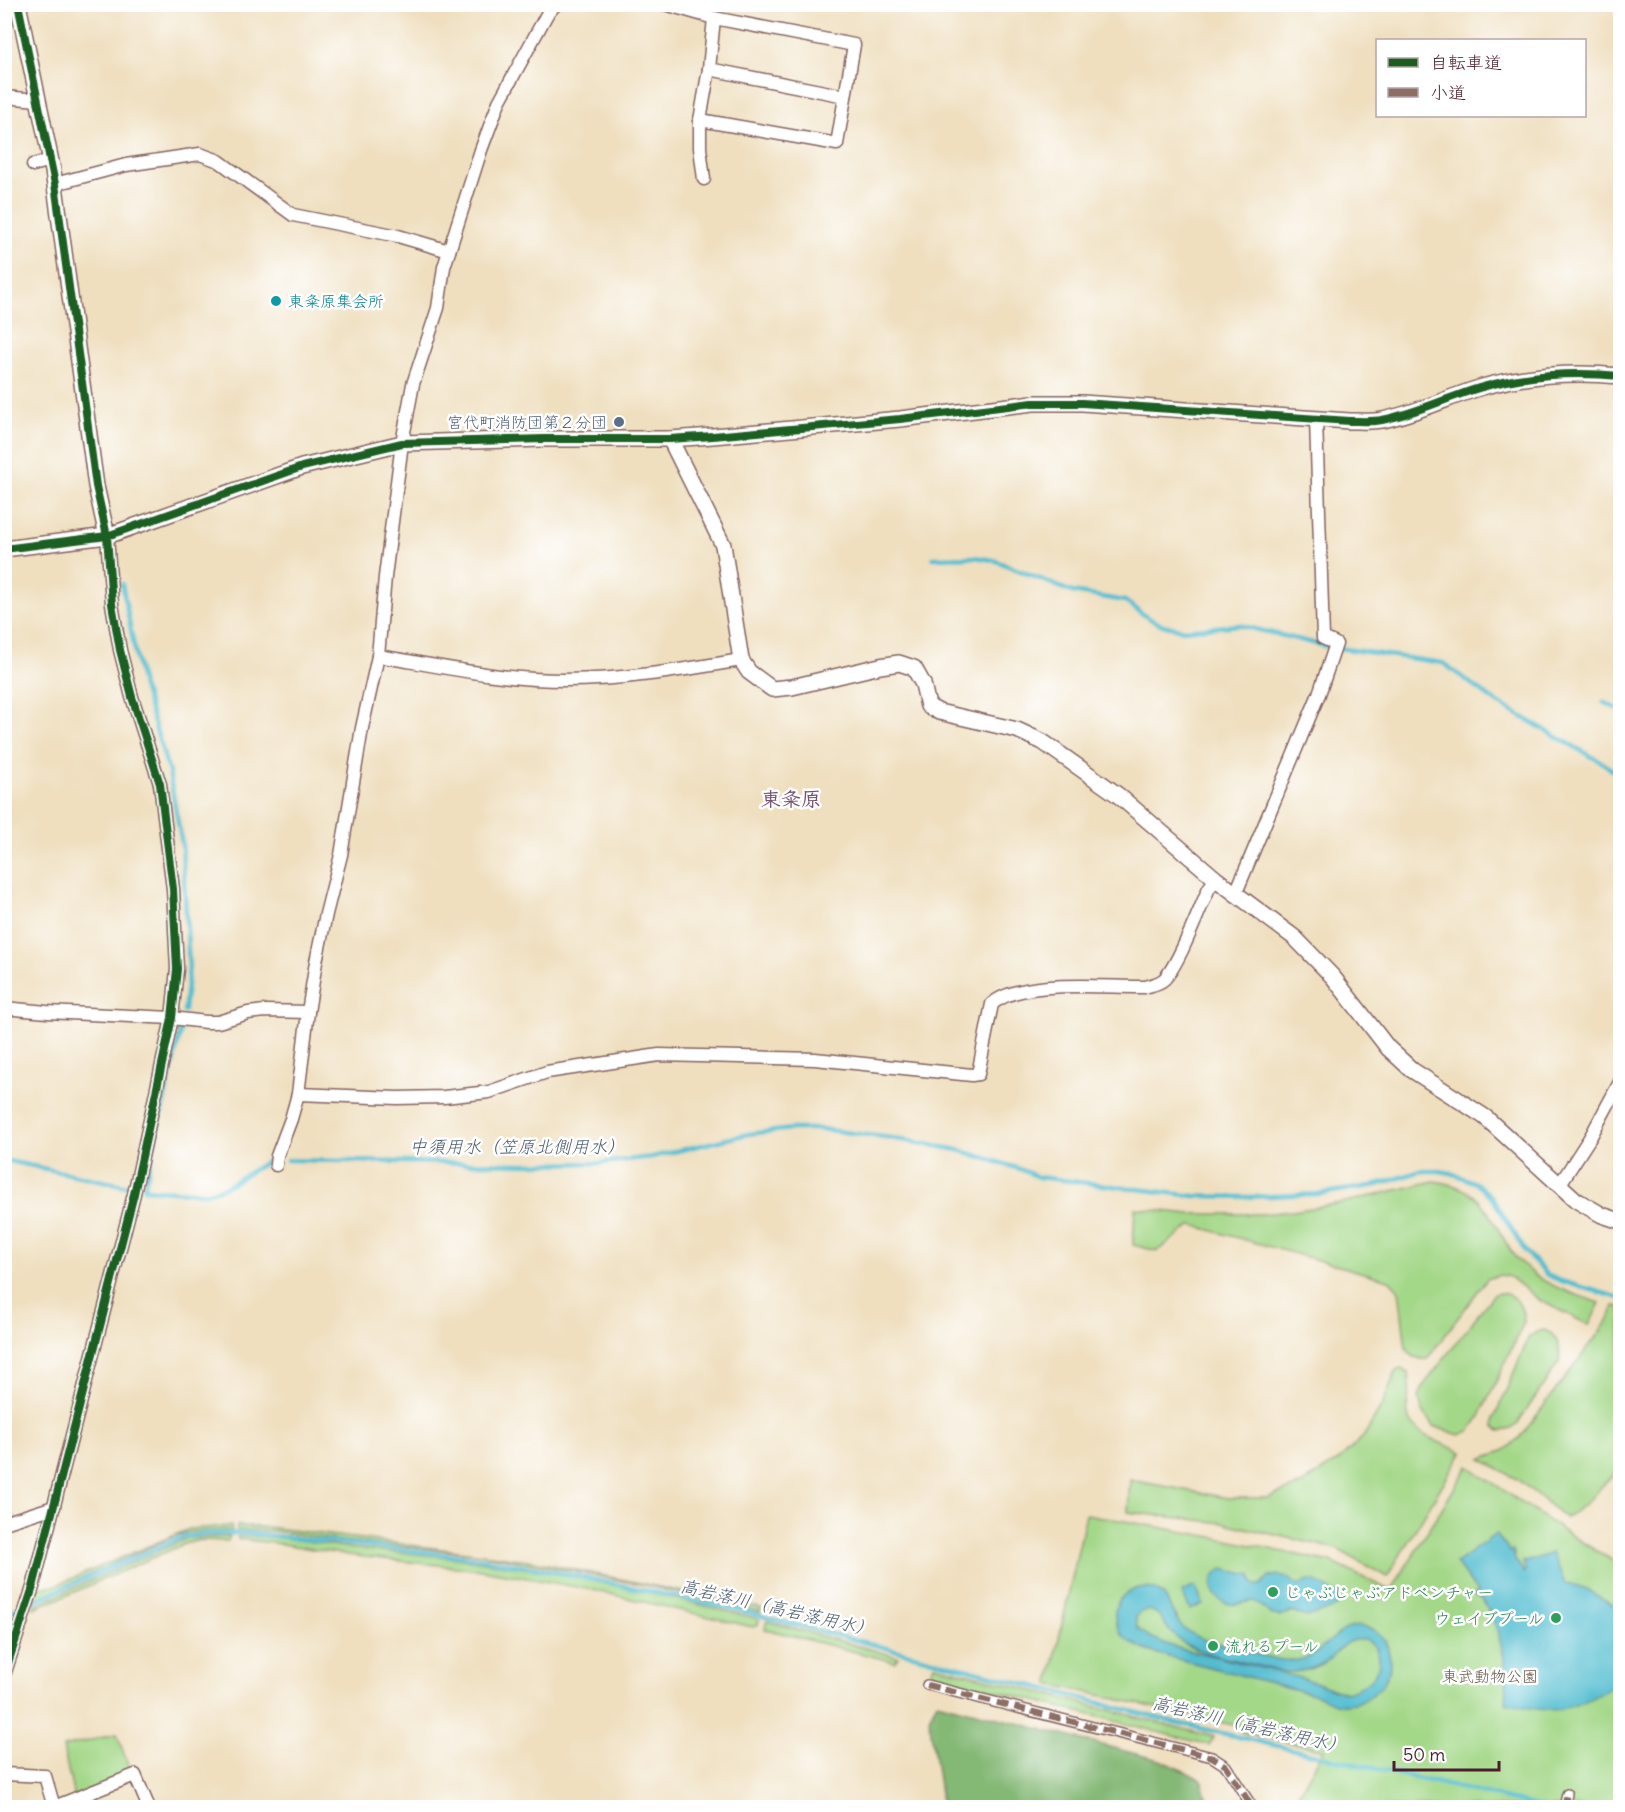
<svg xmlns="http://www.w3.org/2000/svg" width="1625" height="1812" font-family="Delius,'Klee One',sans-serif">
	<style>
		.green { fill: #a4d889; stroke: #777c5a; stroke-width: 1.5 }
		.forest { fill: #83b875; stroke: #666c50; stroke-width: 1.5 }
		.water { fill: #53bdd0; stroke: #4e6e7e; stroke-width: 1.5; fill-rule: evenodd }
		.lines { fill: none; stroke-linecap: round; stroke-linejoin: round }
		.stream { stroke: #53bdd0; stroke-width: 4.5 }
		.pedestrian-casing { stroke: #84625f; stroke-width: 12 }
		.minor-casing { stroke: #84625f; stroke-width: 15 }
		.tertiary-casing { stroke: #84625f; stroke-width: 18 }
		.pedestrian { stroke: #fff; stroke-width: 9 }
		.minor { stroke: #fff; stroke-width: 12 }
		.tertiary { stroke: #fff; stroke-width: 15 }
		.quiet { stroke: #8d6e63; stroke-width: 6; stroke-dasharray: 12 6; stroke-linecap: butt }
		.cycleway-casing { stroke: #fff; stroke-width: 11 }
		.cycleway { stroke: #1b5e20; stroke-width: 8 }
		.culture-dot { fill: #0f9aa8; stroke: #fff; stroke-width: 2 }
		.service-dot { fill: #5c6f8a; stroke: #fff; stroke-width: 2 }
		.leisure-dot { fill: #2e9e5b; stroke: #fff; stroke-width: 2 }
		.labels { text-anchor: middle; stroke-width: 5; stroke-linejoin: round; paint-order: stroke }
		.culture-label { font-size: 16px; fill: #0d838f; stroke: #fff; text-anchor: start }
		.service-label { font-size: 16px; fill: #4e5e75; stroke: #fff; text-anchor: end }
		.leisure-label { font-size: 16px; fill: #27864d; stroke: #fff; text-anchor: start }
		.park-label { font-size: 16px; fill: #655647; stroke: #fff }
		.water-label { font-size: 18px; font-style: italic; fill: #4e5e6d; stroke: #fff }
		.quarter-label { font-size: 20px; font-weight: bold; fill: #74516f; stroke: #fff }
	</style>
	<rect width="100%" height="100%" fill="#fff"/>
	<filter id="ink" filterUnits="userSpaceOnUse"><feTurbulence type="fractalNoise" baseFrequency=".0167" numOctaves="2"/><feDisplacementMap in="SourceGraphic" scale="12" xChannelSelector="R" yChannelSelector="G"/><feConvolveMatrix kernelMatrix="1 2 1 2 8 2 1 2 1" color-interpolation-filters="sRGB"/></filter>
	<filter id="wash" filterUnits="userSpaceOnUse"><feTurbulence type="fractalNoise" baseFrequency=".008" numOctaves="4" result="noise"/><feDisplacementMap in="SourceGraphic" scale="24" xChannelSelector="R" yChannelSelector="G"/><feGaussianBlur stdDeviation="1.35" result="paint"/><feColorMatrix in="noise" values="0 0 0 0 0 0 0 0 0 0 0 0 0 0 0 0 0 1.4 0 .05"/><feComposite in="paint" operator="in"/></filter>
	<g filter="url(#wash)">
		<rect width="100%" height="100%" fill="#efdfbf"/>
		<!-- green -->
		<g class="green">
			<path d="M1434 1181C1479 1188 1483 1204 1505 1241 1509 1247 1512 1255 1518 1260 1542 1285 1567 1292 1600 1303L1589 1325 1541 1301 1510 1277 1499 1275 1487 1279 1427 1359C1417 1360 1412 1357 1406 1348L1399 1290 1389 1280 1192 1225 1157 1251 1133 1245 1135 1208 1190 1214H1262L1294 1211 1351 1201Z"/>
			<path d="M1498 1293C1516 1293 1523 1306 1524 1322L1479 1418 1470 1431 1459 1435 1433 1426 1422 1410 1419 1398 1423 1386 1493 1295Z"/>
			<path d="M1614 1306 1620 1307V1467L1586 1503 1566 1518 1517 1479 1481 1459 1505 1450 1519 1439 1608 1321Z"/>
			<path d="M1544 1330C1558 1334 1561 1349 1559 1362L1517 1424 1508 1430 1500 1431 1494 1427V1419L1529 1337 1537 1332Z"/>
			<path d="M1401 1369 1408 1373C1412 1383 1408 1395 1407 1406 1406 1434 1442 1443 1462 1452L1387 1577 1337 1549 1224 1523 1128 1512 1130 1480 1228 1498H1267L1301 1485 1338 1461 1364 1436 1383 1404 1396 1371Z"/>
			<path d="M1468 1466 1565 1532 1620 1565V1807H1291L1324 1750 1241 1732 1242 1727 1049 1684 1086 1514 1218 1538 1331 1562 1391 1591Z"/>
			<path d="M231 1526 232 1530 191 1532 177 1535 36 1599 39 1588 54 1586 189 1529Z"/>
			<path d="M237 1526 267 1527 528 1560 761 1608 760 1612 645 1585 480 1554 343 1541 274 1531 237 1530Z"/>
			<path d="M230 1536 228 1541 200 1540 184 1544 56 1600 34 1608 35 1605 187 1538Z"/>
			<path d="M238 1536C279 1535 319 1544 360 1549 399 1553 439 1555 478 1561 572 1574 666 1596 759 1619L758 1625 753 1627 588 1589 483 1570 347 1555 283 1544 238 1539Z"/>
			<path d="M767 1621 898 1657 895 1662 765 1629Z"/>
			<path d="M934 1665 1214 1737 1209 1745 933 1675 931 1670Z"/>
			<path d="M117 1734 131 1774 74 1797 63 1747Z"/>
		</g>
		<!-- forest -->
		<path class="forest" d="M937 1702 1163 1761 1201 1779 1209 1807H942L929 1718Z"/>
		<!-- water -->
		<g class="water">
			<path d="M1496 1534 1510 1552 1513 1550 1515 1560 1524 1573 1526 1572 1523 1563 1552 1553 1565 1583 1590 1591 1620 1609V1680C1600 1695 1575 1710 1548 1710 1534 1710 1520 1706 1506 1703 1509 1666 1501 1631 1482 1599L1473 1595 1477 1592 1456 1563Z"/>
			<path d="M1222 1569 1251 1575 1253 1583 1256 1585H1260C1273 1569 1286 1575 1299 1586 1311 1574 1324 1587 1337 1594L1339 1602 1336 1607 1307 1617 1291 1612 1279 1616 1271 1614 1254 1601C1245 1602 1239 1605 1230 1604 1210 1600 1206 1580 1222 1569Z"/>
			<path d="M1195 1586 1203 1604 1190 1610 1182 1592Z"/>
			<path d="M1139 1588C1172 1586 1165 1608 1182 1626 1193 1638 1210 1642 1225 1645L1227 1643 1240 1646V1650C1259 1654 1283 1664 1303 1659 1328 1652 1341 1616 1371 1629 1379 1632 1386 1640 1388 1649 1397 1678 1373 1704 1343 1704 1333 1704 1323 1697 1313 1694 1276 1684 1239 1675 1202 1665 1179 1659 1152 1655 1132 1643 1120 1636 1112 1621 1116 1608 1119 1596 1128 1591 1139 1588ZM1147 1610C1160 1611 1162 1622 1169 1630 1174 1636 1180 1641 1187 1645 1201 1653 1218 1656 1234 1660 1249 1663 1264 1668 1279 1671 1294 1674 1313 1670 1327 1661 1339 1652 1346 1636 1364 1640 1379 1643 1383 1662 1375 1673 1370 1682 1359 1688 1350 1691 1337 1694 1327 1686 1315 1682 1280 1672 1244 1664 1209 1655 1196 1652 1182 1650 1169 1645 1159 1641 1145 1636 1137 1628L1136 1617 1140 1612Z"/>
		</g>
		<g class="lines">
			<!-- stream -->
			<g class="stream">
				<path d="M933 558 974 557 994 560 1072 592 1125 601 1148 618 1163 625 1184 630 1239 625 1325 646 1443 663 1496 702 1603 763 1620 776"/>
				<path d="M122 584 140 677 169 772 182 844 189 967 184 1011"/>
				<path d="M1603 702 1620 710"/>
				<path d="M181 1029 144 1189 205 1193 225 1187 268 1161"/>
				<path d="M4 1160 127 1186"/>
				<path d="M287 1160 523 1164 601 1163 652 1157 748 1134 792 1129H820L891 1138 959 1150 1020 1169 1038 1177 1195 1196 1248 1197 1318 1194 1377 1185 1421 1171H1440L1451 1173 1476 1183 1492 1197 1525 1251 1547 1275 1561 1281 1620 1298"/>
				<path d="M4 1614 182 1537 203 1534 248 1533 478 1558 577 1576 735 1609 1174 1722 1546 1808"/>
			</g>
		</g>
	</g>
	<g filter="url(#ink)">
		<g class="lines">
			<defs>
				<g id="pedestrian">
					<path d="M927 1685 1212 1757 1226 1766 1253 1808"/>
					<path d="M1564 1808 1567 1794"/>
				</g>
				<g id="minor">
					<path d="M665 4 714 18 709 69 700 120V148L704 179"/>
					<path d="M709 69 845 96"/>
					<path d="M4 97 38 100"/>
					<path d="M700 120 837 144 854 45 714 18"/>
					<path d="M33 165 51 160"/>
					<path d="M55 184 126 165 200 154 219 161 293 215 398 236 449 251"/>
					<path d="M378 656C439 666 501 680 564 680 623 680 682 670 741 660"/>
					<path d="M1235 895 1319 694 1336 644 1323 638 1316 419"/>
					<path d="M4 1008 47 1012 172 1018 206 1022H218L248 1013 265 1011 308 1012"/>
					<path d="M298 1094 397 1098 444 1097 489 1092 547 1072 659 1055 815 1059 972 1075 978 1074 992 1004C1021 978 1107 988 1145 987 1151 985 1158 984 1163 980 1177 969 1200 908 1209 888L1216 879"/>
					<path d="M276 1165 277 1156 291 1119 298 1094 308 1012 316 962 326 914 341 855 362 728 378 656 385 577 402 443 413 384 438 308 444 267 481 150 499 102 547 14 556 4"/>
					<path d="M1560 1184 1591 1136 1620 1082"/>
					<path d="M4 1523 54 1507"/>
					<path d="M4 1675 33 1587 134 1194 172 1018 177 969 173 889 160 784 132 697 120 650 112 604 107 536"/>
					<path d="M4 1774 45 1776 54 1807 135 1775 149 1808"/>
				</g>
				<g id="tertiary">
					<path d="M18 4 53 171 96 486 107 536"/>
					<path d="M670 439 723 545 741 660 749 672 772 689 792 687 880 666 899 663 914 668 923 684 928 706 939 712 1017 730 1043 742 1118 795 1216 879 1295 938 1333 977 1388 1048 1412 1070 1485 1117 1576 1200 1602 1215 1620 1221"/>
					<path d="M4 549 107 536 302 467 402 443 544 439H670L713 436 900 419 1033 403H1082L1350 421C1360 421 1372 422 1382 420 1415 414 1446 398 1479 388 1527 374 1571 371 1620 376"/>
				</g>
			</defs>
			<!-- pedestrian casing -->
			<use href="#pedestrian" class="pedestrian-casing"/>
			<!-- minor casing -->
			<use href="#minor" class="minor-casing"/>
			<!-- tertiary casing -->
			<use href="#tertiary" class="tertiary-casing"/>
			<!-- pedestrian -->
			<use href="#pedestrian" class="pedestrian"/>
			<!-- minor -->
			<use href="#minor" class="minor"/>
			<!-- tertiary -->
			<use href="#tertiary" class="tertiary"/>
			<!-- quiet -->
			<g class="quiet">
				<path d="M927 1685 1212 1757 1226 1766 1253 1808"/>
				<path d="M1564 1808 1567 1794"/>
			</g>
			<defs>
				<g id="cycleway">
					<path d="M4 549 107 536 302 467 402 443 544 439H670L713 436 900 419 1033 403H1082L1350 421C1360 421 1372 422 1382 420 1415 414 1446 398 1479 388 1527 374 1571 371 1620 376"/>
					<path d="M4 1675 33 1587 134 1194 172 1018 177 969 173 889 160 784 132 697 120 650 112 604 107 536 96 486 55 184 18 4"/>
				</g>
			</defs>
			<!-- cycleway casing -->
			<use href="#cycleway" class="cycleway-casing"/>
			<!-- cycleway -->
			<use href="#cycleway" class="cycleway"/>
		</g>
	</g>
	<!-- markers -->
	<circle class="culture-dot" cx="276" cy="301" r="6"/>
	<circle class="service-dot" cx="619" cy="422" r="6"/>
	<g class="leisure-dot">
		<circle cx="1273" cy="1592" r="6"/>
		<circle cx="1556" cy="1618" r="6"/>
		<circle cx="1213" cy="1646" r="6"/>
	</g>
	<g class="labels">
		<!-- culture labels -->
		<g class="culture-label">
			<text x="288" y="307">東粂原集会所</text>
		</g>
		<!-- service labels -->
		<g class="service-label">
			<text x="607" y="428">宮代町消防団第２分団</text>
		</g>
		<!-- leisure labels -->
		<g class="leisure-label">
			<text x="1285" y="1598">じゃぶじゃぶアドベンチャー</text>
			<text x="1544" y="1624" text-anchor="end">ウェイブプール</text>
			<text x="1225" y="1652">流れるプール</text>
		</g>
		<!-- park labels -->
		<g class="park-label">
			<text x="1490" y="1682">東武動物公園</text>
		</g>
		<!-- water labels -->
		<g class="water-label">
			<text x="517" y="1153">中須用水（笠原北側用水）</text>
			<text transform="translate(777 1608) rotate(13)" y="6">高岩落川（高岩落用水）</text>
			<text transform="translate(1249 1725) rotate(13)" y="6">高岩落川（高岩落用水）</text>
		</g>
		<!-- quarter labels -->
		<g class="quarter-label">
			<text x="791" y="806">東粂原</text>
		</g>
	</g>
	<!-- margin -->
	<rect width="1625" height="1812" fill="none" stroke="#fff" stroke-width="24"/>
	<!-- legend -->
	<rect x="1376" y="39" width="210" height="78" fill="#ffffff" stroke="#b7a5aa" stroke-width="1.5"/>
	<rect x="1388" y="58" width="30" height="9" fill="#1b5e20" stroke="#b7a5aa" stroke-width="1.5"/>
	<text x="1430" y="69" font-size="18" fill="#4a1f2b">自転車道</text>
	<rect x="1388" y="88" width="30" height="9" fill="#8d6e63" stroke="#b7a5aa" stroke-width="1.5"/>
	<text x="1430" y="99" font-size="18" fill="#4a1f2b">小道</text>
	<!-- scale -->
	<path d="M1394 1761v9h105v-9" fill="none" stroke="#4a1f2b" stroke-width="3"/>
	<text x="1403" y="1761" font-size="18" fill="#4a1f2b" stroke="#ffffff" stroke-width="4.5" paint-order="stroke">50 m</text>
</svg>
